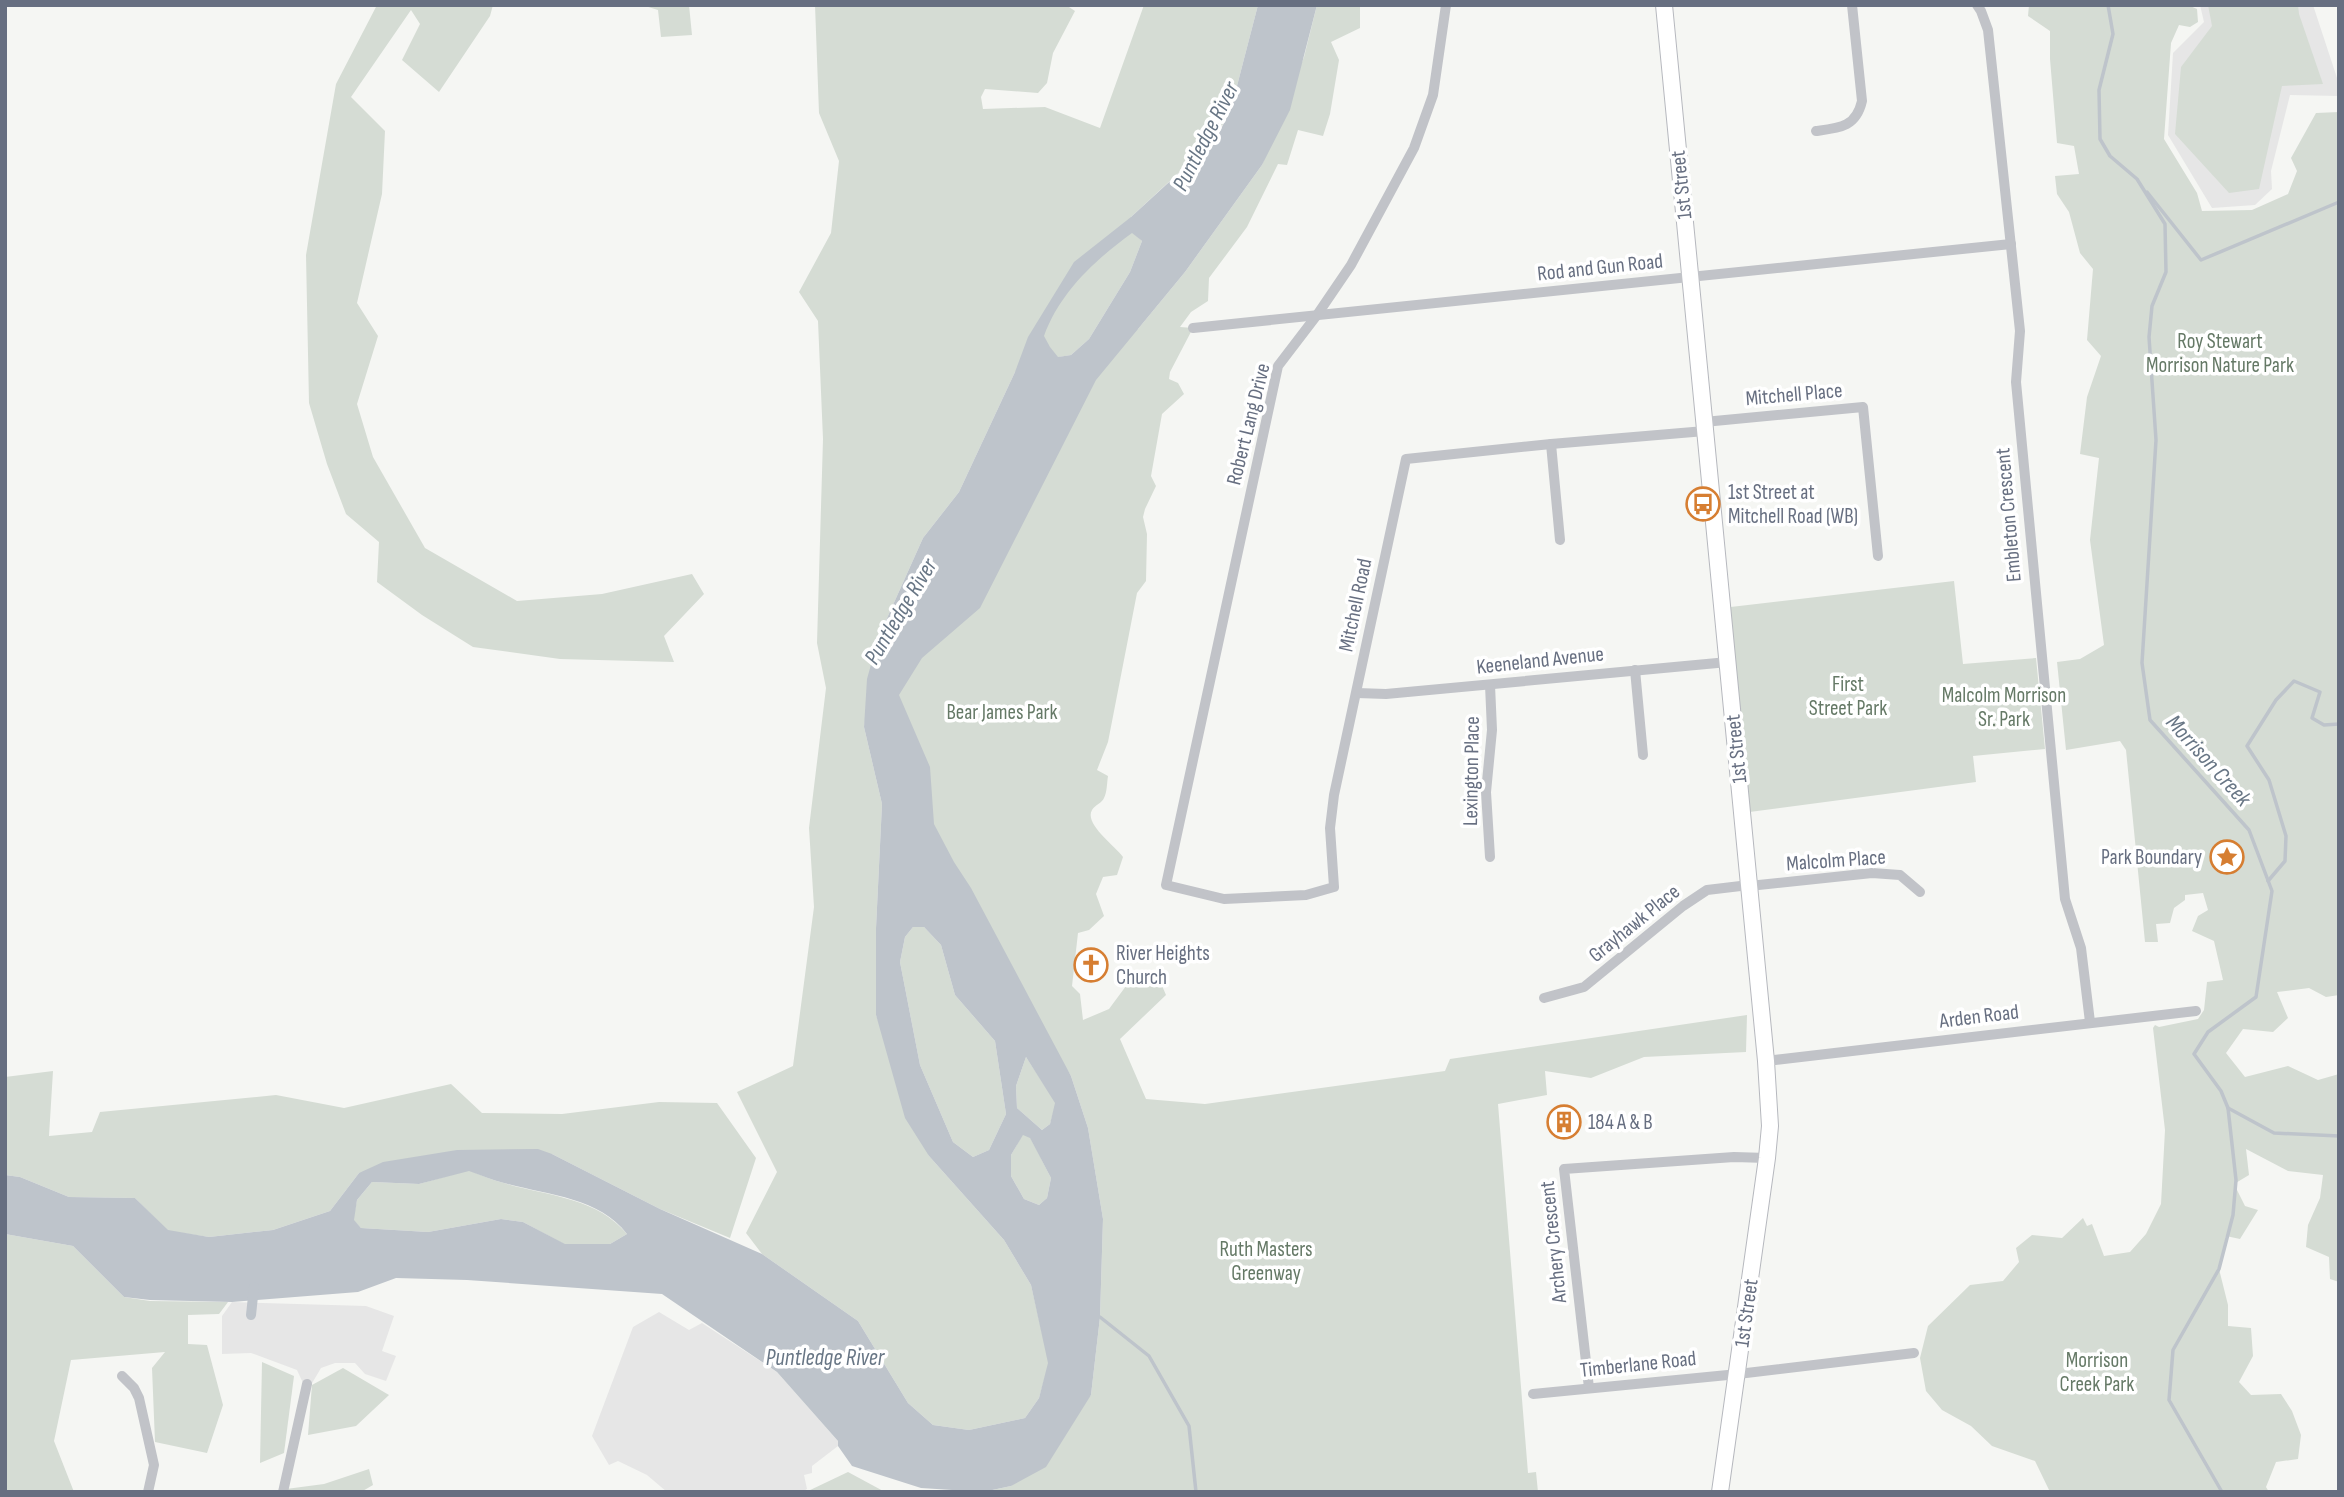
<svg xmlns="http://www.w3.org/2000/svg" width="2344" height="1497" font-family="'Sofia Sans Condensed',sans-serif">
	<style>
		.built { fill: #e6e6e6 }
		.green { fill: #d5dcd4 }
		.water { fill: #bec4cb; fill-rule: evenodd }
		.lines { fill: none; stroke-linecap: round; stroke-linejoin: round }
		.stream { stroke: #bec4cb; stroke-width: 3.5 }
		.canal { stroke: #bec4cb; stroke-width: 10 }
		.secondary-casing { stroke: #b6b8be; stroke-width: 18 }
		.street { stroke: #c1c3c8; stroke-width: 10 }
		.secondary { stroke: #fff; stroke-width: 16 }
		.labels { text-anchor: middle; stroke-width: 7; stroke-linejoin: round; paint-order: stroke }
		.street-label { font-size: 21px; fill: #676f81; stroke: #fff }
		.park-label { font-size: 21px; fill: #657966; stroke: #fff }
		.poi-label { font-size: 21px; fill: #676f81; stroke: #fff; text-anchor: start }
		.water-label { font-size: 23px; font-style: italic; fill: #687685; stroke: #fff }
	</style>
	<rect width="100%" height="100%" fill="#f5f6f3"/>
	<!-- built -->
	<g class="built">
		<path d="M2200 5H2313L2339 84V96L2290 95 2271 171 2272 189 2255 205 2212 208 2168 135 2173 53 2204 22Z"/>
		<path d="M232 1302 366 1306 394 1316 382 1351 396 1356 386 1381 365 1374 355 1363H335L321 1368 311 1385 303 1383 297 1370 251 1353 222 1354V1316Z"/>
		<path d="M659 1312 689 1330 702 1323 777 1372 838 1441V1446L812 1466V1473L804 1475 807 1489 802 1492H667L647 1475 618 1461 609 1465 592 1436 633 1327Z"/>
	</g>
	<!-- green -->
	<g class="green">
		<path d="M377 5H493L490 16 439 92 402 60 420 24 411 10 351 97 385 131 382 194 357 303 378 336 357 404 373 457 425 548 517 601 602 594 692 574 704 594 664 636 674 662 560 659 473 647 422 615 377 582 379 542 346 514 327 464 309 403 306 255 336 84Z"/>
		<path d="M642 5H689L692 35 661 37 658 10Z"/>
		<path d="M815 5H1066L1075 11 1053 53 1047 83 1038 93 985 89 981 97 983 109 1045 107 1100 128 1144 5H1258L1231 109 1215 139 1131 217 1132 232 1142 241 1130 272 1089 339 1071 355 1059 357 1015 372 959 492 923 538 879 636 864 727 882 804 876 928V1015L929 1156 1004 1240 1031 1285 1049 1363 1039 1398 1025 1418 969 1430 933 1425 908 1403 858 1321 762 1254 746 1233 777 1172 737 1092 793 1066 814 907 809 828 826 688 817 643 823 439 818 321 799 292 831 233 839 161 819 113Z"/>
		<path d="M1317 5H1360V28L1331 42 1339 60 1330 114 1323 136 1298 130 1287 165 1278 164 1247 227 1209 278 1208 301 1191 312 1180 327 1193 328 1170 372 1169 379 1178 383 1184 394 1162 414 1151 476 1156 486 1145 509 1143 517 1147 534 1146 581 1137 593 1108 742 1097 770 1108 776C1107 782 1107 793 1104 798 1102 803 1095 805 1092 810 1084 824 1114 845 1123 857L1117 875 1103 877 1096 894 1104 916 1089 930 1078 933 1072 986 1080 994 1083 1020 1109 1009 1126 986 1160 981 1166 995 1120 1039 1146 1099 1205 1104 1445 1071 1450 1059 1747 1015 1746 1052 1644 1057 1591 1078 1545 1071 1547 1095 1498 1104 1528 1473 1536 1472 1538 1492H983L1011 1486 1091 1395 1100 1317 1103 1219 1088 1128 1071 1076 928 847 894 713 898 679 1128 330 1138 329 1185 272 1262 165 1304 57Z"/>
		<path d="M2029 5H2188L2197 9 2198 22 2190 27 2179 25 2171 43 2164 139 2197 193 2202 211 2252 210 2288 194 2297 171 2291 158 2316 113 2339 112V995L2326 997 2309 988 2277 992 2288 1018 2273 1032 2243 1029 2226 1053 2245 1077 2288 1066 2318 1080 2339 1074V1282L2330 1279 2329 1257 2306 1247 2308 1225 2320 1198 2323 1175 2288 1171 2246 1149 2249 1175 2234 1184 2245 1206 2258 1210 2240 1239 2226 1236 2219 1269 2228 1305V1326L2251 1328 2253 1356 2239 1382 2251 1395 2281 1394 2292 1411 2301 1435 2298 1459 2276 1462 2266 1487 2269 1492H2050L2035 1461 1992 1446 1971 1426 1942 1410 1926 1391 1920 1358 1928 1326 1970 1285 2003 1281 2019 1262 2016 1248 2032 1235 2062 1238 2083 1218 2087 1226 2092 1224 2104 1256 2130 1252 2146 1234 2161 1204 2165 1130 2153 1028 2155 1025 2159 1027 2198 1019 2204 1010 2207 982 2223 980 2214 941 2192 931 2198 916 2208 910 2203 893 2185 895V900L2174 908 2170 923 2156 924 2158 942H2145L2126 750 2120 741 2066 750 2057 662 2080 659 2104 645 2090 540 2099 458 2080 454 2087 397 2101 356 2087 340 2093 269 2080 253 2069 212 2057 194 2055 176 2079 174 2074 146 2057 143 2050 59V31L2028 16Z"/>
		<path d="M2208 5H2298L2299 14 2323 84 2282 86 2259 189 2229 193 2175 134 2181 67 2212 26Z"/>
		<path d="M1954 581 1963 664 2036 658 2045 749 1973 756 1976 782 1742 813 1722 608Z"/>
		<path d="M913 927H924L941 945 955 995 995 1041 1006 1114 989 1150 973 1157 953 1142 920 1065 900 962 905 937Z"/>
		<path d="M1026 1057 1056 1103 1050 1124 1042 1130 1017 1108 1016 1086Z"/>
		<path d="M53 1071 49 1136 92 1132 100 1112 276 1095 344 1108 451 1084 482 1113 562 1114 659 1102 717 1103 756 1158 730 1238 660 1209 552 1154 359 1173 330 1211 273 1230 209 1237 168 1231 135 1198 69 1197 20 1177 5 1175V1077Z"/>
		<path d="M1023 1134 1030 1137 1051 1178 1047 1198 1039 1205 1024 1199 1011 1176V1155Z"/>
		<path d="M469 1170C480 1175 492 1180 504 1183 547 1196 597 1197 627 1234L610 1244H564L523 1222 501 1219 428 1232 361 1228 353 1220 357 1200 372 1182 419 1184Z"/>
		<path d="M5 1234 73 1246 124 1297 150 1301 228 1302 219 1314 188 1315V1344L207 1345 223 1405 207 1453 155 1442 152 1368 165 1352 71 1360 54 1441 74 1492H5Z"/>
		<path d="M262 1362 294 1376 284 1453 260 1463Z"/>
		<path d="M343 1368 389 1395 356 1426 308 1435 312 1385Z"/>
		<path d="M369 1469 373 1485 361 1492H285L286 1489 324 1484Z"/>
		<path d="M848 1472 885 1492H806Z"/>
	</g>
	<!-- water -->
	<path class="water" d="M1258 5H1317L1290 110 1262 165 1185 272 1096 380 980 608 922 658 899 695 930 767 934 824 954 862 971 888 1071 1076 1088 1128 1103 1219 1100 1317 1091 1395 1046 1467 1011 1486 983 1492 921 1488 852 1466 838 1446V1441L777 1372 662 1294 467 1280 396 1278 358 1292 232 1302 150 1300 124 1297 73 1246 5 1234V1175L20 1177 69 1197 135 1198 168 1230 209 1237 273 1230 330 1211 359 1173 383 1162 457 1150 538 1149 552 1154 660 1209 762 1254 858 1321 908 1403 933 1425 969 1430 1025 1418 1039 1398 1048 1363 1031 1285 1004 1240 929 1156 905 1118 876 1015V928L882 804 864 727 867 679 879 636 923 538 959 492 1015 372 1028 337 1074 262 1131 217 1216 139 1231 109ZM1132 233 1142 241 1130 272 1089 339 1071 355 1058 357 1050 347 1044 336C1060 292 1095 260 1132 233ZM913 927H924L941 945 955 995 995 1041 1006 1114 989 1150 973 1157 953 1142 920 1065 900 962 905 937ZM1026 1057 1055 1103 1050 1124 1042 1130 1017 1108 1016 1086ZM1023 1135 1030 1138 1051 1178 1047 1198 1039 1205 1024 1199 1011 1176V1155ZM469 1171C481 1175 492 1180 504 1183 546 1195 599 1197 627 1234L610 1244H565L523 1222 501 1219 428 1232 361 1228 354 1220 357 1200 372 1182 419 1184Z"/>
	<g class="lines">
		<!-- stream -->
		<g class="stream">
			<path d="M2108 5 2113 34 2099 90 2100 139 2110 156 2137 179 2165 224 2166 272 2152 306 2149 337 2156 440 2142 663 2150 720 2249 830 2272 891 2256 997 2208 1032 2194 1054 2221 1091 2228 1108 2236 1180 2233 1215 2219 1269 2173 1350 2169 1400 2222 1492"/>
			<path d="M2147 192 2201 260 2339 202"/>
			<path d="M2268 881 2285 861 2286 836 2269 780 2247 746 2276 700 2294 681 2320 692 2312 718 2324 725 2339 724"/>
			<path d="M2228 1108 2274 1133 2339 1136"/>
			<path d="M1100 1317 1149 1356 1189 1426 1196 1492"/>
		</g>
		<!-- canal -->
		<path class="canal" d="M251 1315 254 1287"/>
		<defs>
			<path id="secondary" d="M1664 5 1766 1061 1770 1126 1767 1158 1720 1492"/>
		</defs>
		<!-- secondary casing -->
		<use href="#secondary" class="secondary-casing"/>
		<!-- street -->
		<g class="street">
			<path d="M1446 5 1433 95 1414 148 1351 265 1317 315 1278 366 1166 885 1224 899 1306 895 1334 887 1330 828 1334 795 1406 459 1551 444 1705 431"/>
			<path d="M1977 5 1981 11 1988 30 2020 331 2016 382 2065 899 2081 948 2090 1022"/>
			<path d="M1816 131C1840 128 1856 127 1862 101L1852 5"/>
			<path d="M1193 328 2011 244"/>
			<path d="M1704 422 1863 407 1878 556"/>
			<path d="M1551 444 1560 540"/>
			<path d="M1635 670 1643 755"/>
			<path d="M1490 685 1492 730 1486 792 1490 857"/>
			<path d="M1357 693 1386 694 1728 662"/>
			<path d="M1749 886 1872 873 1900 875 1920 892"/>
			<path d="M1544 998 1584 987 1683 906 1707 890 1749 885"/>
			<path d="M1766 1061 2196 1011"/>
			<path d="M122 1376 134 1388 139 1398 154 1465 148 1492"/>
			<path d="M1589 1388 1564 1169 1734 1157 1767 1158"/>
			<path d="M1533 1394 1738 1374 1914 1353"/>
			<path d="M283 1492 307 1384"/>
		</g>
		<!-- secondary -->
		<use href="#secondary" class="secondary"/>
	</g>
	<!-- icons -->
	<defs>
		<symbol id="bus-ring" viewBox="-11 -11 22 22"><circle r="9.5" fill="#fff" stroke="#d67e32" stroke-width="1.5"/><path d="M-5-6H5V4H4V6H2V4H-2V6H-4V4H-5ZM-3.5-4V0h7V-4ZM-3.5 1.2v1.5H-2V1.2ZM2 1.2v1.5H3.5V1.2Z" fill="#d67e32"/></symbol>
		<symbol id="sight-ring" viewBox="-11 -11 22 22"><circle r="9.5" fill="#fff" stroke="#d67e32" stroke-width="1.5"/><path d="M0-6L1.8-2.2L6-1.7L2.9 1.2L3.7 5.4L0 3.3L-3.7 5.4L-2.9 1.2L-6-1.7L-1.8-2.2Z" fill="#d67e32"/></symbol>
		<symbol id="church-ring" viewBox="-11 -11 22 22"><circle r="9.5" fill="#fff" stroke="#d67e32" stroke-width="1.5"/><path d="M-1.2-6h2.4v3.5h3.3v2.4h-3.3V6h-2.4V-.1h-3.3v-2.4h3.3Z" fill="#d67e32"/></symbol>
		<symbol id="building-ring" viewBox="-11 -11 22 22"><circle r="9.5" fill="#fff" stroke="#d67e32" stroke-width="1.5"/><path d="M-4-6H4V6H1V3H-1V6H-4ZM-2.5-4.3h1.7v1.8h-1.7ZM.8-4.3h1.7v1.8H.8ZM-2.5-1h1.7V.8h-1.7ZM.8-1h1.7V.8H.8Z" fill="#d67e32"/></symbol>
	</defs>
	<g fill-rule="evenodd">
		<use href="#bus-ring" x="1684" y="485" width="38" height="38"/>
		<use href="#sight-ring" x="2208" y="838" width="38" height="38"/>
		<use href="#church-ring" x="1072" y="946" width="38" height="38"/>
		<use href="#building-ring" x="1545" y="1103" width="38" height="38"/>
	</g>
	<g class="labels">
		<!-- street labels -->
		<g class="street-label">
			<text transform="translate(1681 185) rotate(-96)" y="7">1st Street</text>
			<text transform="translate(1600 267) rotate(-6)" y="7">Rod and Gun Road</text>
			<text transform="translate(1794 394) rotate(-5)" y="7">Mitchell Place</text>
			<text transform="translate(1248 424) rotate(-76)" y="7">Robert Lang Drive</text>
			<text transform="translate(2008 515) rotate(-95)" y="7">Embleton Crescent</text>
			<text transform="translate(1355 605) rotate(-78)" y="7">Mitchell Road</text>
			<text transform="translate(1540 660) rotate(-6)" y="7">Keeneland Avenue</text>
			<text transform="translate(1736 749) rotate(-96)" y="7">1st Street</text>
			<text transform="translate(1471 771) rotate(-89)" y="7">Lexington Place</text>
			<text transform="translate(1836 860) rotate(-4)" y="7">Malcolm Place</text>
			<text transform="translate(1634 923) rotate(-39)" y="7">Grayhawk Place</text>
			<text transform="translate(1979 1016) rotate(-7)" y="7">Arden Road</text>
			<text transform="translate(1553 1242) rotate(-96)" y="7">Archery Crescent</text>
			<text transform="translate(1746 1313) rotate(-82)" y="7">1st Street</text>
			<text transform="translate(1638 1364) rotate(-6)" y="7">Timberlane Road</text>
		</g>
		<!-- park labels -->
		<g class="park-label">
			<text x="2220" y="348">Roy Stewart<tspan x="2220" dy="24">Morrison Nature Park</tspan></text>
			<text x="1848" y="691">First<tspan x="1848" dy="24">Street Park</tspan></text>
			<text x="2004" y="702">Malcolm Morrison<tspan x="2004" dy="24">Sr. Park</tspan></text>
			<text x="1002" y="719">Bear James Park</text>
			<text x="1266" y="1256">Ruth Masters<tspan x="1266" dy="24">Greenway</tspan></text>
			<text x="2097" y="1367">Morrison<tspan x="2097" dy="24">Creek Park</tspan></text>
		</g>
		<!-- poi labels -->
		<g class="poi-label">
			<text x="1728" y="499">1st Street at<tspan x="1728" dy="24">Mitchell Road (WB)</tspan></text>
			<text x="2202" y="864" text-anchor="end">Park Boundary</text>
			<text x="1116" y="960">River Heights<tspan x="1116" dy="24">Church</tspan></text>
			<text x="1588" y="1129">184 A &amp; B</text>
		</g>
		<!-- water labels -->
		<g class="water-label">
			<text transform="translate(1205 136) rotate(-63)" y="8">Puntledge River</text>
			<text transform="translate(900 611) rotate(-59)" y="8">Puntledge River</text>
			<text transform="translate(2209 760) rotate(48)" y="8">Morrison Creek</text>
			<text x="825" y="1365">Puntledge River</text>
		</g>
	</g>
	<!-- border -->
	<rect width="2344" height="1497" fill="none" stroke="#676f81" stroke-width="14"/>
</svg>
